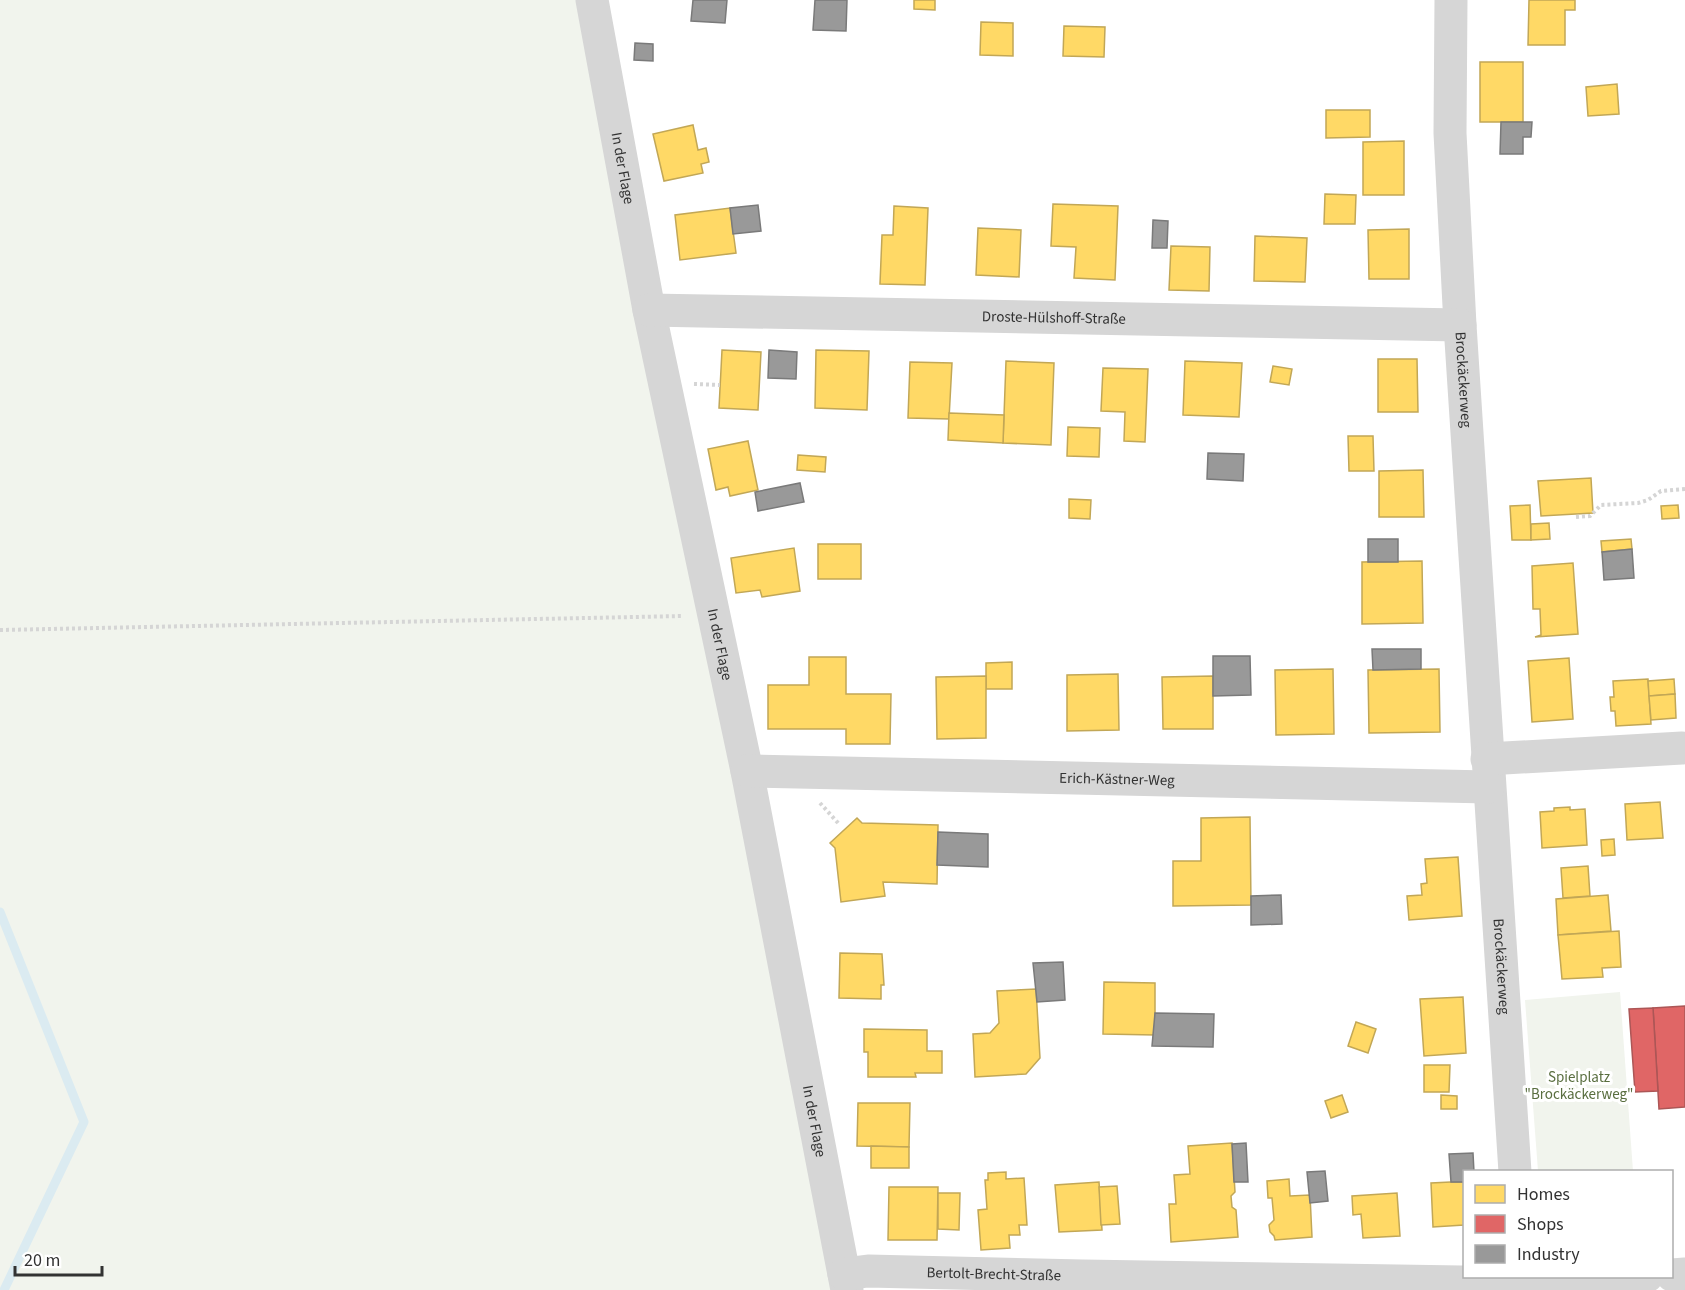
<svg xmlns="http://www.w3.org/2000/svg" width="1685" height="1290" font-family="'Source Sans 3',sans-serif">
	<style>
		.green { fill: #f1f4ed }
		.homes { fill: #ffd966; stroke: #c2a756; stroke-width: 1.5 }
		.shops { fill: #e06666; stroke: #ac5656; stroke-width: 1.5 }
		.industry { fill: #999; stroke: #7a7a7a; stroke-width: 1.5 }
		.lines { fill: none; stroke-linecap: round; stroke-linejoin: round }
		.stream { stroke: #dbebf1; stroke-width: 9 }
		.path { stroke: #d5d5d5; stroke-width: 4; stroke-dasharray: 3 3; stroke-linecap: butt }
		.minor { stroke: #d6d6d6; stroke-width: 33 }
		.labels { text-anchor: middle; stroke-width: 6; stroke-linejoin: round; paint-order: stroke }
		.street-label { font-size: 15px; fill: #323232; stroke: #fff }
		.park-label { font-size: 15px; fill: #596e3f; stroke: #fff }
	</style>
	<rect width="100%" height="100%" fill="#fff"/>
	<!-- green -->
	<g class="green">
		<path d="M0 0H588L839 1290H0Z"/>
		<path d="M1620 992 1633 1171H1538L1525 1000Z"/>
	</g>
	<!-- homes -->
	<g class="homes">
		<path d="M914 0H935V10L914 9Z"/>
		<path d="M1529 0H1575V10H1565V45H1528Z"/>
		<path d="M981 22 1013 23V56L980 55Z"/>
		<path d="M1064 26 1105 27 1104 57 1063 56Z"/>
		<rect x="1480" y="62" width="43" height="60"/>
		<path d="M1617 84 1619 114 1588 116 1586 87Z"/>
		<path d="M1326 110H1370V137L1326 138Z"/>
		<path d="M693 125 698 150 706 148 709 162 701 164 703 173 664 181 653 134Z"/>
		<path d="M1404 141V195H1363V142Z"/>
		<path d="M1325 194 1356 195 1355 224H1324Z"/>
		<path d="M1053 204 1118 206 1115 280 1074 278 1076 247 1051 246Z"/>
		<path d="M894 206 928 208 925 285 880 284 882 235H893Z"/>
		<path d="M730 208 736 253 680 260 675 215Z"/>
		<path d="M978 228 1021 230 1019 277 976 275Z"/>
		<path d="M1409 229V279H1369L1368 230Z"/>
		<path d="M1255 236 1307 238 1305 282 1254 281Z"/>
		<path d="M1171 246 1210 247 1209 291 1169 290Z"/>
		<path d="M722 350 761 352 758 410 719 408Z"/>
		<path d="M816 350 869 351 867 410 815 408Z"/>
		<path d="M1378 359H1417L1418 412H1378Z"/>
		<path d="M1006 361 1054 363 1051 445 1003 443Z"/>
		<path d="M1185 361 1242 363 1239 417 1183 415Z"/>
		<path d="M910 362 952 363 949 419 908 418Z"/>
		<path d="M1273 366 1292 369 1289 385 1270 382Z"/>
		<path d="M1103 368 1148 369 1145 442 1124 441 1125 412 1101 411Z"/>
		<path d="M949 413 1004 415 1003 443 948 440Z"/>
		<path d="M1068 427 1100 428 1099 457 1067 456Z"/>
		<path d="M1348 436H1373L1374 471H1349Z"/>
		<path d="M748 441 758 490 730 496 728 487 716 490 708 449Z"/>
		<path d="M798 455 826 457 825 472 797 470Z"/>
		<path d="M1423 470 1424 517H1379V471Z"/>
		<path d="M1591 478 1593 513 1541 516 1538 481Z"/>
		<path d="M1069 499 1091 500 1090 519 1069 518Z"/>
		<path d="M1530 505 1531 540H1512L1510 506Z"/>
		<path d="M1678 505 1679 518 1662 519 1661 506Z"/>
		<path d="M1549 523 1550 539 1531 540V524Z"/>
		<path d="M1631 539 1632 549 1602 552 1601 541Z"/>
		<rect x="818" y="544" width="43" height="35"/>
		<path d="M794 548 800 591 762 597 760 590 736 593 731 558Z"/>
		<path d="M1422 561 1423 623 1362 624V562Z"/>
		<path d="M1573 563 1578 634 1535 637 1541 635 1540 609H1533L1532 566Z"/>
		<path d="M809 657H846V694H891L890 744H846V729H768V685H809Z"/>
		<path d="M1569 658 1573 719 1532 722 1528 661Z"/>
		<path d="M1012 662V689H986V663Z"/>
		<path d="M1333 669 1334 734 1276 735 1275 670Z"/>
		<path d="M1439 669 1440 732 1369 733 1368 670Z"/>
		<path d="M1118 674 1119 730 1067 731V675Z"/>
		<path d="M986 676V738L937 739 936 677Z"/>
		<path d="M1213 676V729H1163L1162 677Z"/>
		<path d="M1648 679 1651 724 1616 726 1615 711H1611L1610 697H1614L1613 681Z"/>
		<path d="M1674 679 1675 694 1649 696 1648 681Z"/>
		<path d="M1675 694 1676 718 1651 720 1649 696Z"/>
		<path d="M1660 802 1663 838 1627 840 1625 804Z"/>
		<path d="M1570 807V810L1585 809 1587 845 1542 848 1540 812 1554 811V808Z"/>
		<path d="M1250 817 1251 905 1173 906V861H1201V818Z"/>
		<path d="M857 818 862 823 938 825 937 884 883 882 885 896 841 902 835 848 830 843Z"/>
		<path d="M1614 839 1615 855 1602 856 1601 840Z"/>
		<path d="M1458 857 1462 916 1409 920 1407 896 1422 895 1421 884 1427 883 1425 859Z"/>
		<path d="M1588 866 1590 896 1563 898 1561 868Z"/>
		<path d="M1608 895 1611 931 1558 935 1556 899Z"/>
		<path d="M1619 931 1621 967 1602 968 1603 977 1562 979 1558 935Z"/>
		<path d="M840 953 882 954 884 985H881V999L839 998Z"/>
		<path d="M1104 982 1155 983V1035L1103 1034Z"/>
		<path d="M1036 989 1040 1058 1026 1074 975 1077 973 1034 990 1033 999 1023 997 991Z"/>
		<path d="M1463 997 1466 1053 1424 1056 1420 999Z"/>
		<path d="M1356 1022 1376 1029 1368 1053 1348 1046Z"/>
		<path d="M864 1029 927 1030V1051H942V1073H915L916 1077H868V1052H864Z"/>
		<path d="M1424 1065H1450L1449 1092H1424Z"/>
		<path d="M1342 1095 1348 1112 1331 1118 1325 1101Z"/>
		<path d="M1441 1095 1457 1096V1109H1441Z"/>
		<path d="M858 1103H910L909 1147 857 1146Z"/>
		<path d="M1232 1143 1235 1192 1231 1196 1232 1207 1236 1210 1238 1237 1171 1242 1169 1204H1176L1174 1175 1190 1174 1188 1146Z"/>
		<path d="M871 1146 909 1147V1168H871Z"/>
		<path d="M1006 1172V1179L1024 1178 1027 1225H1019L1020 1235H1009L1010 1248 981 1250 978 1210 987 1209 985 1180H988V1173Z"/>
		<path d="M1289 1179 1290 1196 1310 1195 1312 1237 1275 1240 1274 1236 1270 1232 1269 1225 1274 1220 1272 1198H1268L1267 1181Z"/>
		<path d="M1099 1182 1102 1230 1059 1232 1055 1185Z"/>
		<path d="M1451 1182H1464V1225L1433 1227 1431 1183Z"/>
		<path d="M1117 1186 1120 1224 1101 1225 1099 1187Z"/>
		<path d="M889 1187H938L937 1240H888Z"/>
		<path d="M938 1193H960L959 1230 938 1229Z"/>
		<path d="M1397 1193 1400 1236 1363 1238 1361 1214 1353 1215 1352 1196Z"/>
	</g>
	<!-- shops -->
	<g class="shops">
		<path d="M1685 1006V1107L1659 1109 1653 1008Z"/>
		<path d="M1653 1008 1658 1091 1635 1092 1629 1009Z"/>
	</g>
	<!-- industry -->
	<g class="industry">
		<path d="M693 0H727L725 23 691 21Z"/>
		<path d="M815 0H847L846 31 813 30Z"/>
		<path d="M635 43 653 44V61L634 60Z"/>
		<path d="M1501 122H1532L1531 137H1523V154H1500Z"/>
		<path d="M758 205 761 231 733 234 730 208Z"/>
		<path d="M1153 220 1168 221 1167 248H1152Z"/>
		<path d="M769 350 797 352 796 379 768 378Z"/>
		<path d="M1208 453 1244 454 1243 481 1207 479Z"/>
		<path d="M800 483 804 502 758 511 755 492Z"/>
		<rect x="1368" y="539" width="30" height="23"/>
		<path d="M1632 549 1634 578 1604 580 1602 552Z"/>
		<path d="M1372 649H1421V669L1373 670Z"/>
		<path d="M1213 656H1250L1251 695 1213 696Z"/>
		<path d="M938 832 988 834V867L937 865Z"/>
		<path d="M1281 895 1282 924 1251 925V896Z"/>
		<path d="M1063 962 1065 1000 1037 1002 1033 963Z"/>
		<path d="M1155 1013 1214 1014 1213 1047 1152 1046Z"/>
		<path d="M1246 1143 1248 1182H1234L1232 1144Z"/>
		<path d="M1473 1153 1474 1172H1464V1182H1451L1449 1154Z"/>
		<path d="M1325 1171 1328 1201 1310 1203 1307 1172Z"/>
	</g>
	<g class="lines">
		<!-- stream -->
		<path class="stream" d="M0 912 84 1122 4 1290"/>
		<!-- path -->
		<g class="path">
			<path d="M694 384 720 385"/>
			<path d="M1576 517 1590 516 1601 505 1638 503 1648 500 1661 491 1685 489"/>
			<path d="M0 630 683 616"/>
			<path d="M820 803 839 824"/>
		</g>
		<!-- minor -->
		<g class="minor">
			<path id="s1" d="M592 0 649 310 747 771 847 1290"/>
			<path id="s2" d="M1451 0 1450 133 1460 325 1515 1172"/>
			<path id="s3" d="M649 310 1460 325"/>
			<path d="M1487 759 1682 748"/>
			<path id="s4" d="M747 771 1488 787"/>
			<path id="s5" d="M844 1274 868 1271 1083 1276 1532 1283 1647 1276"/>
			<path d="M1672 1275 1685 1274"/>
		</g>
	</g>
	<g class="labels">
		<!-- street labels -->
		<g class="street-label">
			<text dy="5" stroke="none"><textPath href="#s1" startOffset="171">In der Flage</textPath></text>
			<text dy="5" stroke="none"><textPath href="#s3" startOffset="405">Droste-Hülshoff-Straße</textPath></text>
			<text dy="5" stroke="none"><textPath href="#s2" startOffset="380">Brockäckerweg</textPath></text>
			<text dy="5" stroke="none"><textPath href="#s1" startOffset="657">In der Flage</textPath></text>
			<text dy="5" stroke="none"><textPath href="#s4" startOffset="370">Erich-Kästner-Weg</textPath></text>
			<text dy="5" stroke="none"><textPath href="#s2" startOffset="968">Brockäckerweg</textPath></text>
			<text dy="5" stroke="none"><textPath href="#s1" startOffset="1143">In der Flage</textPath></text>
			<text dy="5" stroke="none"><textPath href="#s5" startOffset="150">Bertolt-Brecht-Straße</textPath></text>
		</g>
		<!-- park labels -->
		<g class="park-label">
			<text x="1579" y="1082">Spielplatz<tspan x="1579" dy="17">"Brockäckerweg"</tspan></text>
		</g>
	</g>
	<!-- legend -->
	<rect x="1463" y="1170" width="210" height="108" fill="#ffffff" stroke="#adadad" stroke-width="1.5"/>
	<rect x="1475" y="1185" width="30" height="18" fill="#ffd966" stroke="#adadad" stroke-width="1.5"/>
	<text x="1517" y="1200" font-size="18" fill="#323232">Homes</text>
	<rect x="1475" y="1215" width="30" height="18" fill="#e06666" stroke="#adadad" stroke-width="1.5"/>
	<text x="1517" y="1230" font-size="18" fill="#323232">Shops</text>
	<rect x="1475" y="1245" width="30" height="18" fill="#999999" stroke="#adadad" stroke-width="1.5"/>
	<text x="1517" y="1260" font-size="18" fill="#323232">Industry</text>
	<!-- scale -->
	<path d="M15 1266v9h87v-9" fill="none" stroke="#323232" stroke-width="3"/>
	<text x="24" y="1266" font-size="18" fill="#323232" stroke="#ffffff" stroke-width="4.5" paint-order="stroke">20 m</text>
</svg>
